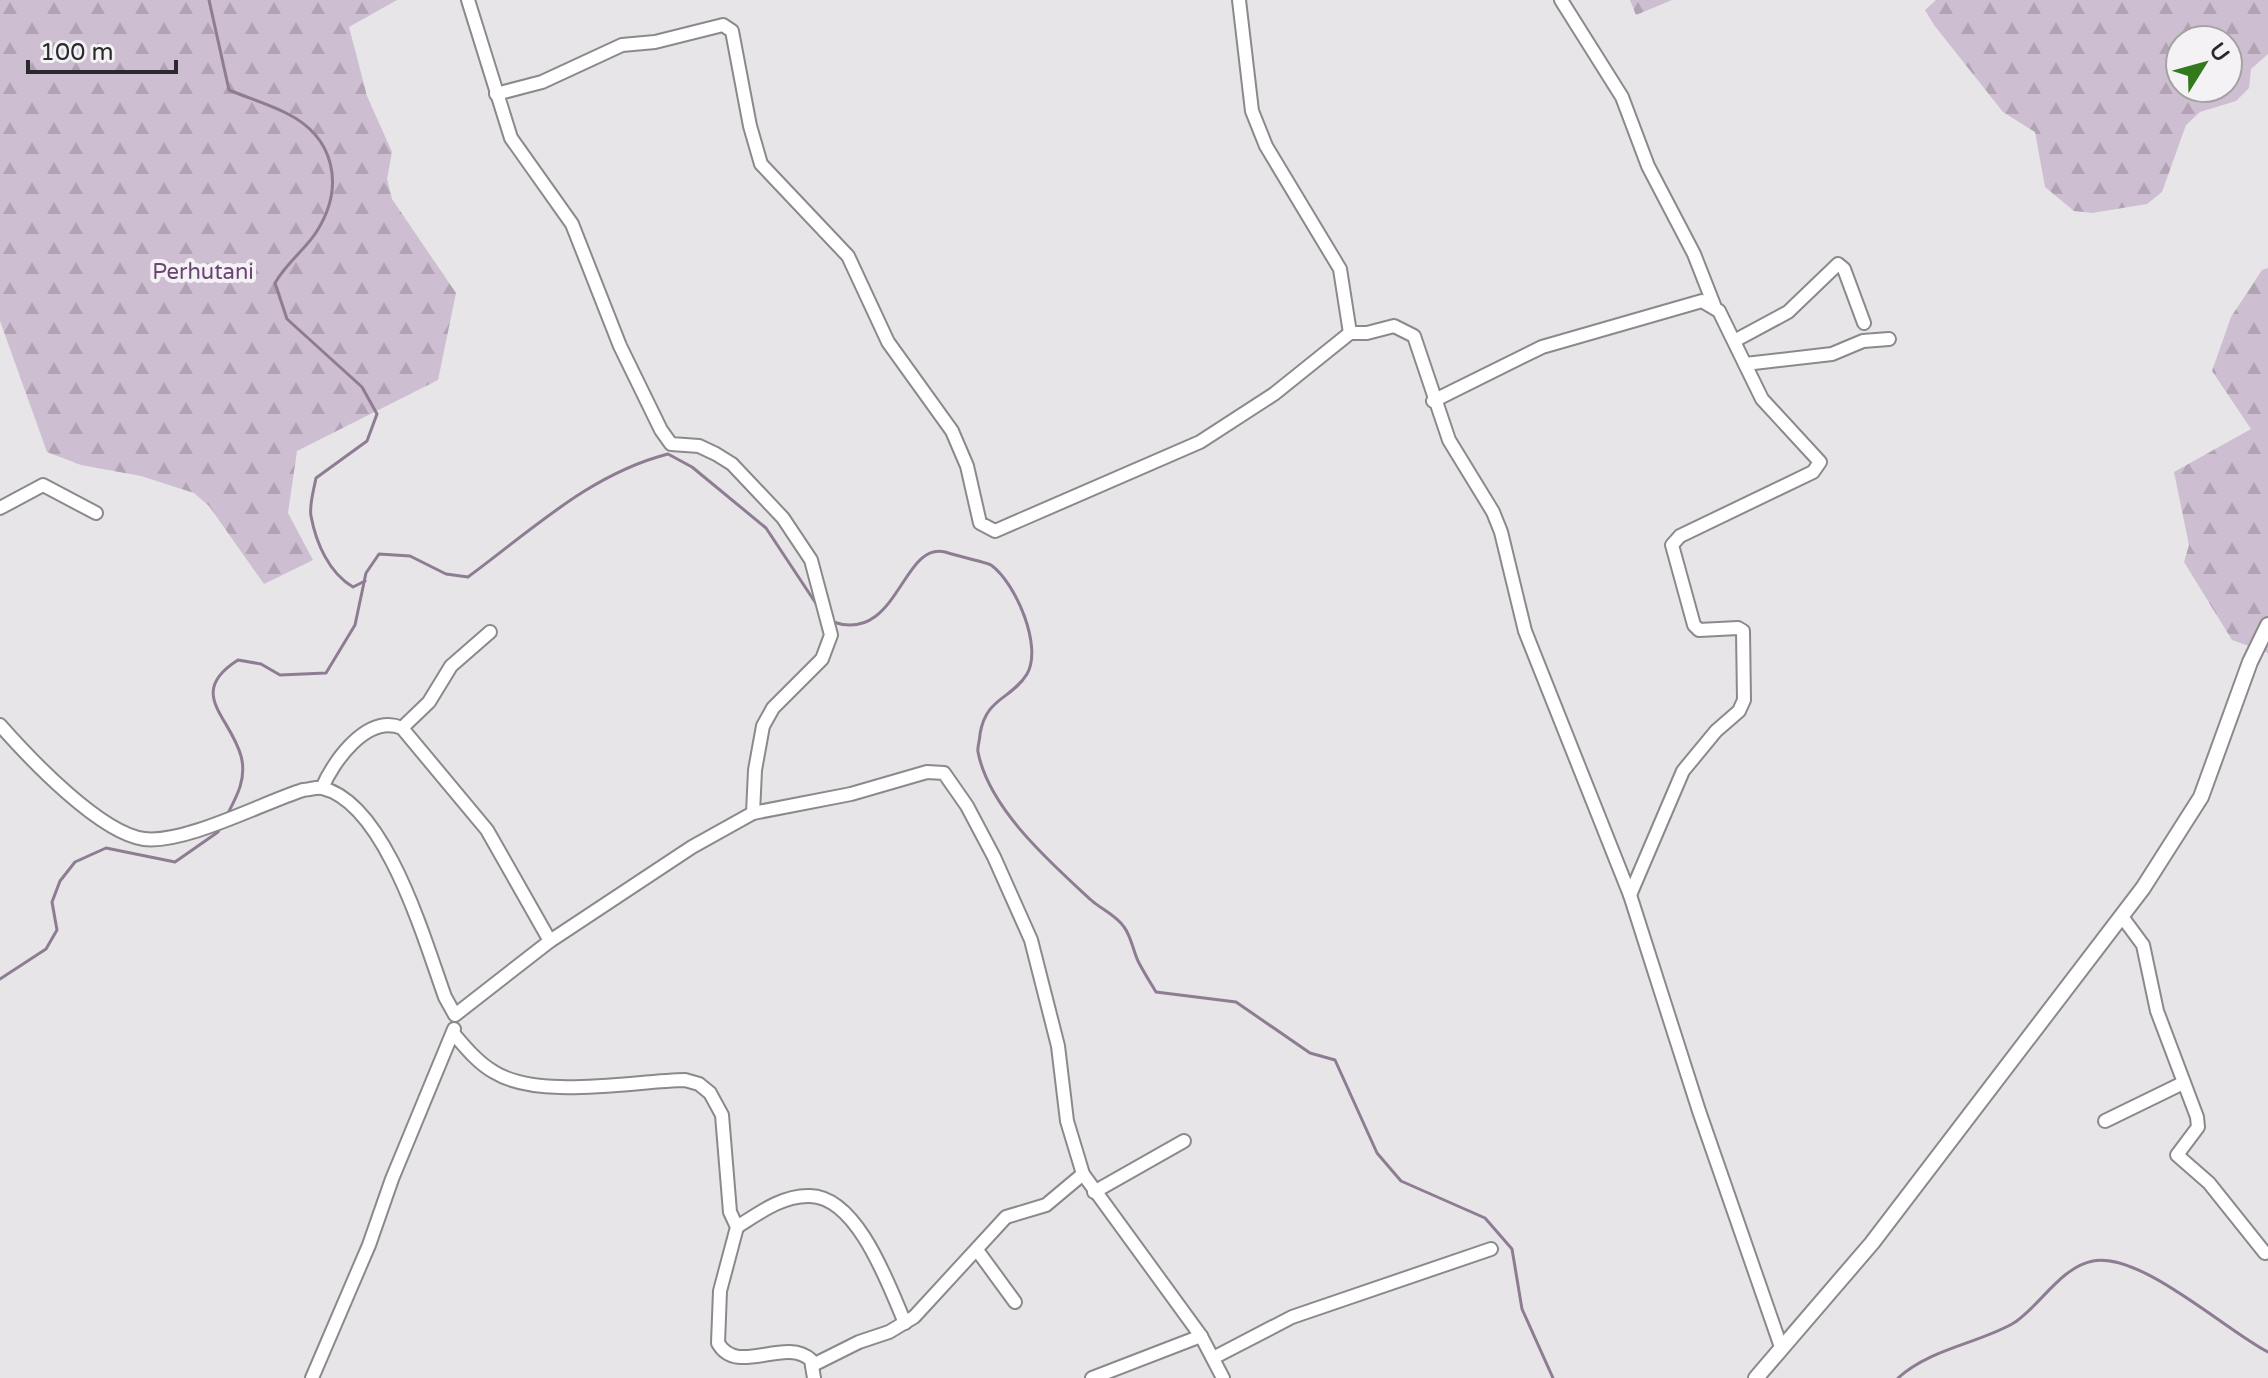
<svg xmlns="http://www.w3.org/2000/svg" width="2268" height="1378" font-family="'Varela Round',sans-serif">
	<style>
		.forest { fill: url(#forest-firs); fill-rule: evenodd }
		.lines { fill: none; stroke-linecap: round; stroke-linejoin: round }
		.stream { stroke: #8e7c93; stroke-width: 3 }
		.minor-casing { stroke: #8b898c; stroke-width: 16 }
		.tertiary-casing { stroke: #8b898c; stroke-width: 18 }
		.minor { stroke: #fff; stroke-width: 12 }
		.tertiary { stroke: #fff; stroke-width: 14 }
		.labels { text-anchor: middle; stroke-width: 8; stroke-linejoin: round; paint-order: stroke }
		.park-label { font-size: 22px; fill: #6a4573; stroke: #f5f2f5 }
	</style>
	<defs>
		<pattern id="forest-firs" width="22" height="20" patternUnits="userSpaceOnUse" patternTransform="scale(2)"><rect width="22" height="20" fill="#cebed2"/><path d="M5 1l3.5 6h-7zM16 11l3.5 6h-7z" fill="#b1a3b4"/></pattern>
	</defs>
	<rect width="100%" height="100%" fill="#e7e5e8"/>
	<!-- forest -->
	<g class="forest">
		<path d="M0 0H397L349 27 367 96 392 152 387 179 392 199 456 293 438 380 297 451 288 513 313 560 264 584 209 506 194 493 141 476 81 465 47 452 0 321Z"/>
		<path d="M1630 0H1672L1636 15Z"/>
		<path d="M1936 0H2268V54L2251 69 2249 88 2236 101 2200 112 2186 125 2162 192 2147 204 2092 213 2074 211 2045 187 2035 132 2003 112 1934 25 1925 10ZM2180 40H2228V88H2180Z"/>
		<path d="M2268 268V653L2232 640 2184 562 2189 545 2174 472 2251 429 2212 371 2231 317 2262 270Z"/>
	</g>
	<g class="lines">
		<!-- stream -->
		<g class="stream">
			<path d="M209 0 229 90C248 98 268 104 286 113 335 137 345 186 317 231 306 249 287 262 275 283L287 319 362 387 377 414 367 441 316 478C314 489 309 505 311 516 316 543 329 573 353 587L365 581"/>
			<path d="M833 622C898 644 902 541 945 552 953 555 986 562 991 565 1016 583 1043 647 1027 674 1011 700 986 697 980 734 980 740 977 747 978 752 989 809 1051 863 1091 900 1101 909 1117 916 1124 927 1131 936 1133 950 1138 961 1143 971 1150 982 1156 992L1236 1002 1310 1053 1335 1060 1377 1153 1401 1181 1485 1218 1512 1249 1522 1309 1553 1378"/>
			<path d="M227 815C237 796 247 778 241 756 230 716 186 693 238 660L261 664 280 675 326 673 355 625 366 573 379 554 410 556 446 574 468 577C532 530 590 474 668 454L692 467 766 528 819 608"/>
			<path d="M0 979 46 949 57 930 52 902 60 881 75 862 106 848 175 862 218 832 221 826"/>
			<path d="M1898 1378C1930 1349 1976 1344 2012 1324 2038 1309 2060 1267 2093 1261 2141 1252 2225 1330 2268 1352"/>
		</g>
		<defs>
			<g id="minor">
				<path d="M468 0 511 138 572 224 620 346 661 430 671 444 699 446 716 454 732 464 783 518 811 560 831 635 822 659 773 708 763 726 755 770 753 813"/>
				<path d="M1239 0 1252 111 1266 146 1340 269 1350 333H1367L1394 326 1414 336 1449 440 1493 512 1501 532 1525 631 1630 895 1699 1111 1781 1347"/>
				<path d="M1561 0 1622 97 1648 166 1694 254 1714 305"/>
				<path d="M496 94 542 82 622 45 655 42 723 25 732 31 750 126 761 164 848 256 888 342 952 431 967 466 980 523 995 531 1200 442 1274 394 1350 333"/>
				<path d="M1736 340 1788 312 1838 264 1844 269 1864 323"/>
				<path d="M1745 364 1832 354 1863 341 1889 339"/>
				<path d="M1433 401 1542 347 1702 301 1719 311 1762 399 1820 462 1813 472 1680 536 1672 545 1694 625 1699 630 1738 628 1743 631 1744 700 1739 711 1716 731 1683 771 1630 895"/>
				<path d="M0 508 43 485 96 513"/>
				<path d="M0 725C30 759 100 833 144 839 185 844 262 803 303 790 308 790 317 787 322 788 386 803 425 942 445 997L455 1015 550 941 692 847 753 813 851 794 927 772 944 773 967 806 994 857 1031 940 1058 1046 1067 1121 1083 1174 1201 1336 1223 1378"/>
				<path d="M402 728 429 702 451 666 490 632"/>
				<path d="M322 788C333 762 367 713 402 728L487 830 550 941"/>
				<path d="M2123 918 2143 945 2157 1011 2197 1117 2198 1127 2177 1155 2209 1183 2265 1253"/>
				<path d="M453 1033C465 1047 478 1063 494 1072 539 1100 632 1081 685 1080L699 1084 710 1093 722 1115 730 1212 737 1227 720 1291 718 1343C737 1377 785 1336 811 1360L814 1378"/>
				<path d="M2105 1121 2183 1083"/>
				<path d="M1094 1192 1184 1141"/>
				<path d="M737 1227C759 1213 783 1195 810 1196 858 1197 889 1286 905 1323"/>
				<path d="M977 1250 1015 1302"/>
				<path d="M1213 1358 1292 1317 1491 1249"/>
				<path d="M813 1365 859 1342 889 1332 914 1317 1006 1217 1046 1205 1083 1174"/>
				<path d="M312 1378 369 1245 392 1179 454 1029"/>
				<path d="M1092 1378 1201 1336"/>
			</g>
			<path id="tertiary" d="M1756 1378 1872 1243 2143 888 2201 797 2250 662 2268 625"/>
		</defs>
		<!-- minor casing -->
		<use href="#minor" class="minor-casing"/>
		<!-- tertiary casing -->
		<use href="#tertiary" class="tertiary-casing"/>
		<!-- minor -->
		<use href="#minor" class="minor"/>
		<!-- tertiary -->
		<use href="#tertiary" class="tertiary"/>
	</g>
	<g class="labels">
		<!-- park labels -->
		<g class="park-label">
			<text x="203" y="279">Perhutani</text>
		</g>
	</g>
	<!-- north arrow -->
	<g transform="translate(2204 64) rotate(53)"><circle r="38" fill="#f5f2f5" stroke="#a4a2a4" stroke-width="2"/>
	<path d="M0-6L14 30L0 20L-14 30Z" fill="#337a1f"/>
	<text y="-12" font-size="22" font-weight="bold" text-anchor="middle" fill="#2a292b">U</text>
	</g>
	<!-- scale -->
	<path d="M28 60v12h148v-12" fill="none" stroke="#2a292b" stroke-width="4"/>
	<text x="40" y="60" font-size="24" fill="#2a292b" stroke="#f5f2f5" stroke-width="6" paint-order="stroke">100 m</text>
</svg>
